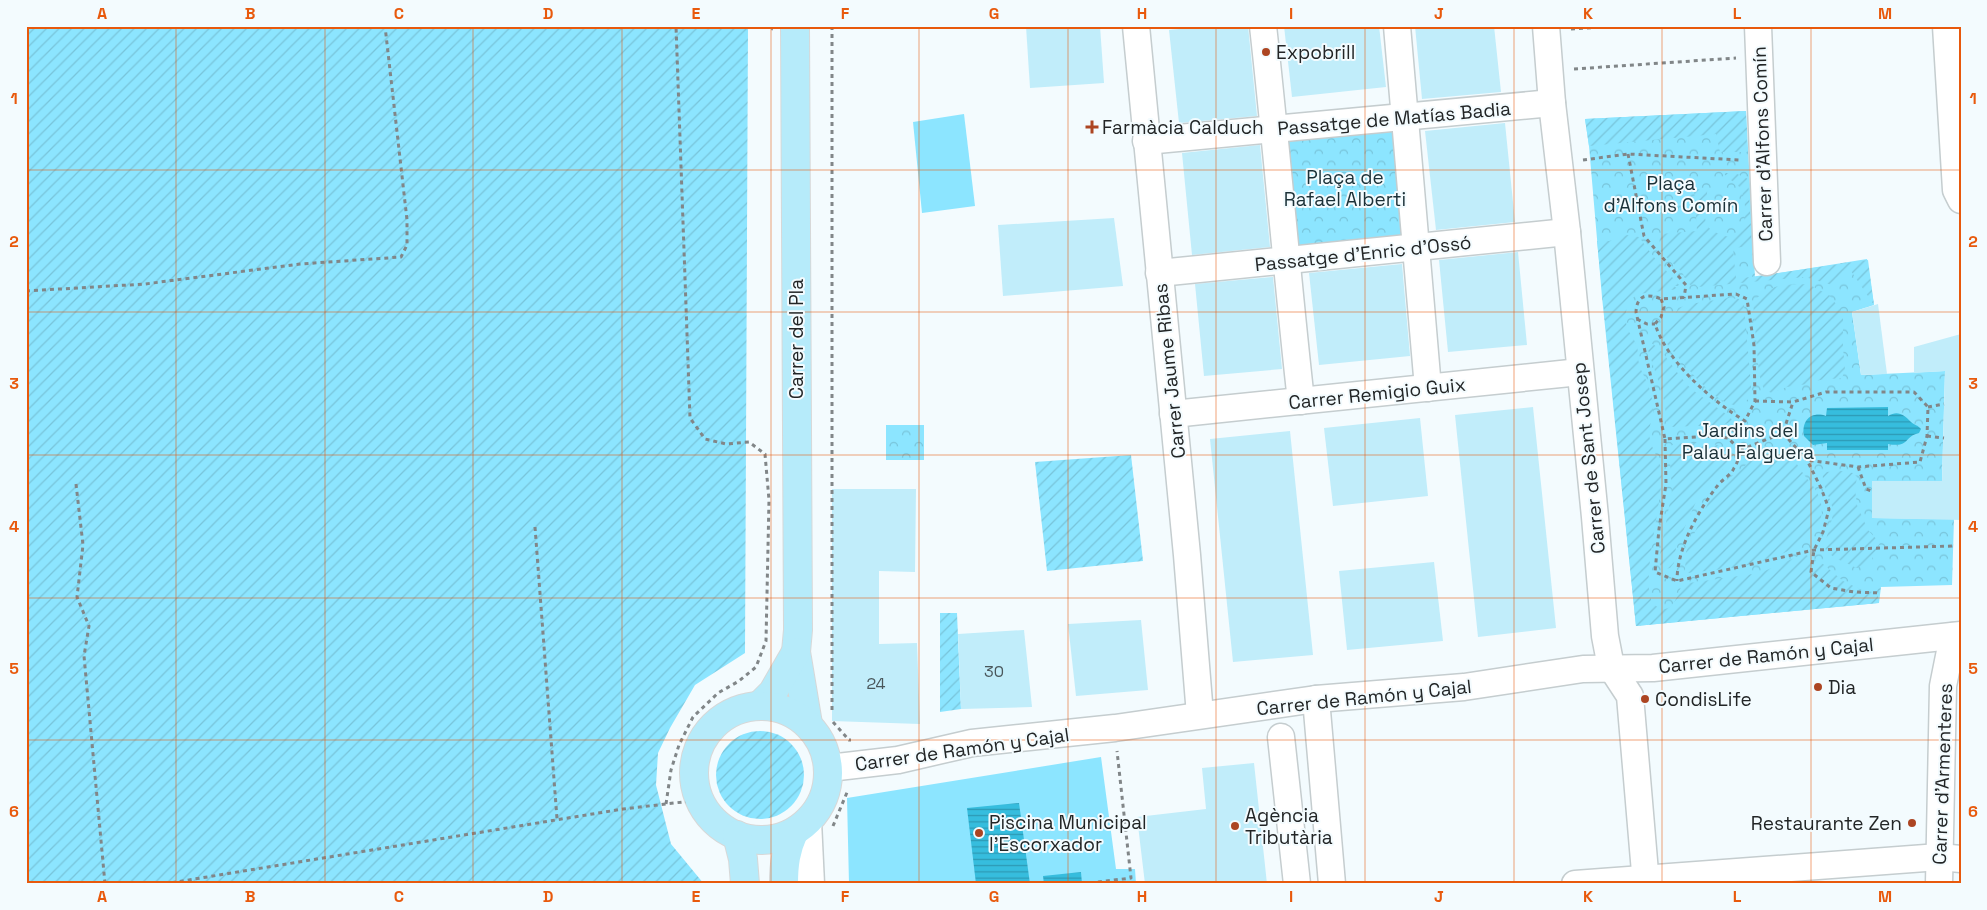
<svg xmlns="http://www.w3.org/2000/svg" width="1987" height="910" font-family="'Space Grotesk',sans-serif">
	<style>
		.forest { fill: url(#forest-crowns) }
		.garden { fill: url(#garden-furrows) }
		.pitch { fill: #8ce5ff }
		.water { fill: url(#water-rules) }
		.building { fill: #c1edfa }
		.lines { fill: none; stroke-linecap: round; stroke-linejoin: round }
		.minor-casing { stroke: #c5cdcf; stroke-width: 29 }
		.major-casing { stroke: #d7d8d8; stroke-width: 30 }
		.path { stroke: #818688; stroke-width: 3; stroke-dasharray: 4 4; stroke-linecap: butt }
		.minor { stroke: #fff; stroke-width: 26 }
		.major { stroke: #b6ebfa; stroke-width: 28 }
		.grid { fill: none; stroke: #e8590c; stroke-width: 1; stroke-opacity: 0.55 }
		.poi-dot { fill: #ac4522; stroke: #f3fbfe; stroke-width: 2 }
		.labels { text-anchor: middle; stroke-width: 4; stroke-linejoin: round; paint-order: stroke }
		.number-label { font-size: 16px; fill: #4a575b }
		.poi-label { font-size: 19px; fill: #222526; stroke: #f3fbfe; text-anchor: start }
		.street-label { font-size: 19px; fill: #222526; stroke: #f3fbfe }
		.park-label { font-size: 19px; fill: #1b3138; stroke: #f3fbfe }
		.neatline { fill: none; stroke: #e8590c; stroke-width: 2 }
		.grid-label { font-size: 16px; text-anchor: middle; font-weight: bold; fill: #e8590c }
	</style>
	<defs>
		<pattern id="forest-crowns" width="20" height="18" patternUnits="userSpaceOnUse" patternTransform="scale(1.25)"><rect width="20" height="18" fill="#8ce5ff"/><path d="M2 6a3 3 0 1 1 6 0M12 15a3 3 0 1 1 6 0" fill="none" stroke="#78c4da"/></pattern>
		<pattern id="garden-furrows" width="10" height="10" patternUnits="userSpaceOnUse" patternTransform="scale(1.25)"><rect width="10" height="10" fill="#8ce5ff"/><path d="M-1 1l2-2M0 10L10 0M9 11l2-2" fill="none" stroke="#78c4da"/></pattern>
		<pattern id="water-rules" width="6" height="5" patternUnits="userSpaceOnUse" patternTransform="scale(1.25)"><rect width="6" height="5" fill="#36bdde"/><path d="M0 2.5h6" fill="none" stroke="#2d99b4"/></pattern>
	</defs>
	<rect width="100%" height="100%" fill="#f3fbfe"/>
	<!-- forest -->
	<g class="forest">
		<path d="M1746 111 1755 277 1867 259 1874 305 1852 312 1861 375 1945 371 1942 481 1873 482 1872 518 1954 519 1952 585 1881 587 1879 603 1636 626 1602 297 1589 146 1585 119Z"/>
		<path d="M1396 127 1406 238 1293 249 1283 138Z"/>
		<rect x="886" y="425" width="38" height="35"/>
	</g>
	<!-- garden -->
	<g class="garden">
		<path d="M26 26H748L745 653 695 685 670 728 658 753 656 785 671 844 704 884H26Z"/>
		<path d="M1746 111 1747 152H1720L1716 134 1589 146 1585 119Z"/>
		<path d="M1724 173H1735L1748 179 1752 246 1733 248 1736 279 1868 260 1874 305 1851 271H1843L1832 285 1805 277 1698 287 1695 284 1690 285 1681 271 1659 250 1660 234 1697 231 1694 190 1707 188C1708 200 1703 212 1706 223 1708 228 1712 231 1717 233 1747 249 1750 206 1740 188 1736 181 1727 180 1724 173Z"/>
		<path d="M1627 235 1639 237 1653 256 1680 286H1674L1678 289 1638 294C1628 300 1625 309 1626 320 1626 330 1632 335 1636 344 1639 350 1637 357 1639 363 1641 373 1648 381 1650 391 1652 398 1654 406 1653 414 1652 420 1649 426 1649 432 1649 445 1658 456 1661 468 1666 495 1635 593 1656 606 1672 617 1678 595 1682 584L1760 573 1801 555H1806L1823 564 1843 581 1862 590 1878 593V603L1636 626 1597 241H1609Z"/>
		<path d="M1808 284 1829 295 1843 313V347L1845 370 1842 378 1820 380 1807 384 1787 387 1772 393 1764 390 1759 374 1753 302C1772 283 1783 285 1808 284Z"/>
		<path d="M1728 298 1739 299 1744 305 1751 385V396C1748 399 1743 405 1738 405 1714 407 1677 354 1662 338V335L1673 321 1678 308 1690 304Z"/>
		<path d="M1651 343C1664 349 1679 379 1693 390 1701 397 1730 415 1733 421L1723 425 1668 427 1663 395 1648 350Z"/>
		<path d="M1676 443C1693 444 1725 439 1734 457L1730 463 1714 476 1699 495 1676 547 1674 563 1670 568 1665 569 1660 565 1659 559 1672 491 1669 447Z"/>
		<path d="M1769 446C1796 452 1794 464 1810 482 1845 525 1795 553 1756 563 1734 569 1711 570 1688 573L1685 571 1686 552 1712 494 1717 487 1742 469 1761 448Z"/>
		<path d="M1131 455 1143 561 1047 571 1035 462Z"/>
		<path d="M1842 471 1853 473 1857 477 1855 489 1857 505 1868 530 1880 543 1871 561 1857 568C1847 563 1833 559 1826 550 1822 544 1833 522 1833 512 1832 500 1821 484 1823 474L1825 472Z"/>
		<path d="M940 613H957L961 709 940 712Z"/>
		<circle cx="760" cy="775" r="44"/>
	</g>
	<!-- pitch -->
	<g class="pitch">
		<path d="M964 114 975 206 922 213 913 122Z"/>
		<path d="M1101 757 1116 869H1135L1136 884H849L847 798Z"/>
	</g>
	<!-- water -->
	<g class="water">
		<path d="M1888 407V416C1898 410 1904 415 1911 422 1914 425 1918 425 1921 429L1919 433C1903 437 1910 448 1888 444V450H1827V443L1813 445 1804 436C1801 420 1812 411 1826 416L1827 408Z"/>
		<path d="M1019 803 1030 884H976L967 808Z"/>
		<path d="M1081 872 1082 884H1044L1043 876Z"/>
	</g>
	<!-- building -->
	<g class="building">
		<path d="M1026 26H1100L1104 83 1030 88Z"/>
		<path d="M1210 26H1248L1257 116 1179 123 1169 30Z"/>
		<path d="M1284 26H1379L1386 87 1292 97Z"/>
		<path d="M1415 26H1494L1501 92 1422 99Z"/>
		<path d="M1505 123 1515 222 1436 230 1425 131Z"/>
		<path d="M1260 145 1270 247 1192 255 1182 153Z"/>
		<path d="M1114 218 1123 286 1003 296 998 225Z"/>
		<path d="M1518 252 1527 345 1448 352 1439 260Z"/>
		<path d="M1402 264 1410 356 1319 365 1309 273Z"/>
		<path d="M1273 277 1282 369 1204 376 1195 284Z"/>
		<path d="M1878 304 1887 374 1861 375 1852 312Z"/>
		<path d="M1961 334V520L1872 518V481H1942L1945 371 1914 373V347Z"/>
		<path d="M1533 407 1556 628 1478 637 1455 415Z"/>
		<path d="M1420 418 1428 496 1333 506 1324 428Z"/>
		<path d="M1290 431 1313 655 1233 662 1210 439Z"/>
		<path d="M832 489H916L915 572 879 571V644L917 643 920 724 832 721Z"/>
		<path d="M1434 562 1443 641 1347 650 1339 571Z"/>
		<path d="M1141 620 1148 690 1076 696 1068 624Z"/>
		<path d="M1024 630 1032 707 961 709 958 634Z"/>
		<path d="M1254 763 1267 884H1145L1137 817 1206 809 1202 768Z"/>
	</g>
	<g class="lines">
		<defs>
			<g id="minor">
				<path d="M1136 26 1187 555 1200 715"/>
				<path d="M1263 26C1277 151 1287 276 1301 401"/>
				<path d="M1397 26 1428 388"/>
				<path d="M1546 26 1552 103 1567 232 1595 517 1605 636 1611 667 1630 696 1646 884"/>
				<path d="M1758 26 1767 262"/>
				<path d="M1946 26 1956 190 1961 200"/>
				<path d="M1146 141 1552 103"/>
				<path d="M1159 273 1567 232"/>
				<path d="M1173 414 1580 372"/>
				<path d="M1316 699 1332 884"/>
				<path d="M1281 737 1297 884"/>
				<path d="M829 768 898 760 972 743 1115 728 1316 699 1464 687 1583 669 1653 668 1961 635"/>
				<path d="M808 821 811 884"/>
				<path d="M1575 884 1939 857 1961 859"/>
				<path d="M1939 884 1943 686 1953 636"/>
			</g>
			<g id="major">
				<path d="M795 26 798 630 796 652 808 724"/>
				<path d="M760 705 773 692 796 652"/>
				<circle cx="761" cy="773" r="67"/>
				<path d="M737 835 743 859 745 884"/>
				<path d="M784 884C784 864 786 850 794 832"/>
			</g>
		</defs>
		<!-- minor casing -->
		<use href="#minor" class="minor-casing"/>
		<!-- major casing -->
		<use href="#major" class="major-casing"/>
		<!-- path -->
		<g class="path">
			<path d="M764 26 773 29"/>
			<path d="M832 26V713"/>
			<path d="M1571 29 1617 26"/>
			<path d="M1574 69 1736 58"/>
			<path d="M1628 154 1644 236 1686 285 1684 298"/>
			<path d="M1583 160 1628 154 1740 160"/>
			<path d="M26 291 145 284 300 264 401 257 407 245V220L385 26"/>
			<path d="M1661 299 1664 307 1661 317 1655 324C1667 362 1712 401 1745 421L1755 401 1754 345 1747 299 1736 294 1661 299C1646 293 1637 295 1636 312L1665 439 1710 436 1728 438 1740 450C1739 455 1738 463 1734 468 1731 475 1723 479 1718 485 1698 511 1677 548 1677 581"/>
			<path d="M1637 319 1647 324H1655"/>
			<path d="M1755 401 1793 402 1826 392H1914L1928 407 1927 436 1920 462 1858 467 1807 460"/>
			<path d="M1928 407 1944 404"/>
			<path d="M1783 433 1807 460 1821 488 1829 509 1823 532 1814 550 1811 572 1831 588 1854 592 1881 593"/>
			<path d="M1927 436 1944 438"/>
			<path d="M1728 438 1734 429 1745 421"/>
			<path d="M1665 439 1666 484 1659 529 1655 572 1677 581 1814 550 1953 546"/>
			<path d="M1740 450 1783 433 1793 402"/>
			<path d="M1858 467 1866 489 1871 491"/>
			<path d="M76 484 83 545 77 597 89 626 84 656 105 884"/>
			<path d="M535 527 557 819"/>
			<path d="M833 722 849 740H851"/>
			<path d="M666 804 671 770 679 745 693 717 718 693 739 681 756 667 766 641 769 500 765 454 749 442 726 444 705 439 690 418 676 26"/>
			<path d="M833 826 848 790"/>
			<path d="M1090 883 1131 878 1117 751"/>
			<path d="M164 884 623 809 700 800"/>
		</g>
		<!-- minor -->
		<use href="#minor" class="minor"/>
		<!-- major -->
		<use href="#major" class="major"/>
	</g>
	<!-- grid -->
	<path class="grid" d="M176 26V884M325 26V884M473 26V884M622 26V884M771 26V884M919 26V884M1068 26V884M1216 26V884M1365 26V884M1514 26V884M1662 26V884M1811 26V884M26 170H1961M26 312H1961M26 455H1961M26 598H1961M26 740H1961"/>
	<!-- markers -->
	<g class="poi-dot">
		<circle cx="1266" cy="52" r="5"/>
		<path d="M1089.5 119.5h5v5h5v5h-5v5h-5v-5h-5v-5h5z"/>
		<circle cx="1818" cy="687" r="5"/>
		<circle cx="1645" cy="699" r="5"/>
		<circle cx="1912" cy="823" r="5"/>
		<circle cx="1235" cy="826" r="5"/>
		<circle cx="979" cy="833" r="5"/>
	</g>
	<g class="labels">
		<!-- number labels -->
		<g class="number-label">
			<text x="994" y="677">30</text>
			<text x="876" y="689">24</text>
		</g>
		<!-- poi labels -->
		<g class="poi-label">
			<text x="1276" y="59">Expobrill</text>
			<text x="1102" y="134">Farmàcia Calduch</text>
			<text x="1828" y="694">Dia</text>
			<text x="1655" y="706">CondisLife</text>
			<text x="1245" y="822">Agència<tspan x="1245" dy="22">Tributària</tspan></text>
			<text x="989" y="829">Piscina Municipal<tspan x="989" dy="22">l'Escorxador</tspan></text>
			<text x="1902" y="830" text-anchor="end">Restaurante Zen</text>
		</g>
		<!-- street labels -->
		<g class="street-label">
			<text transform="translate(1394 118) rotate(-5)" y="7">Passatge de Matías Badia</text>
			<text transform="translate(1762 144) rotate(-92)" y="7">Carrer d'Alfons Comín</text>
			<text transform="translate(1363 253) rotate(-6)" y="7">Passatge d'Enric d'Ossó</text>
			<text transform="translate(796 339) rotate(-90)" y="7">Carrer del Pla</text>
			<text transform="translate(1169 371) rotate(-96)" y="7">Carrer Jaume Ribas</text>
			<text transform="translate(1377 393) rotate(-6)" y="7">Carrer Remigio Guix</text>
			<text transform="translate(1588 458) rotate(-96)" y="7">Carrer de Sant Josep</text>
			<text transform="translate(1766 655) rotate(-6)" y="7">Carrer de Ramón y Cajal</text>
			<text transform="translate(1364 697) rotate(-6)" y="7">Carrer de Ramón y Cajal</text>
			<text transform="translate(962 749) rotate(-8)" y="7">Carrer de Ramón y Cajal</text>
			<text transform="translate(1942 774) rotate(-88)" y="7">Carrer d'Armenteres</text>
		</g>
		<!-- park labels -->
		<g class="park-label">
			<text x="1345" y="184">Plaça de<tspan x="1345" dy="22">Rafael Alberti</tspan></text>
			<text x="1671" y="190">Plaça<tspan x="1671" dy="22">d'Alfons Comín</tspan></text>
			<text x="1748" y="437">Jardins del<tspan x="1748" dy="22">Palau Falguera</tspan></text>
		</g>
	</g>
	<!-- border -->
	<rect width="1987" height="910" fill="none" stroke="#f3fbfe" stroke-width="55"/>
	<rect x="28" y="28" width="1932" height="854" class="neatline"/>
	<g class="grid-label">
		<text x="102" y="19">A</text>
		<text x="250" y="19">B</text>
		<text x="399" y="19">C</text>
		<text x="548" y="19">D</text>
		<text x="696" y="19">E</text>
		<text x="845" y="19">F</text>
		<text x="994" y="19">G</text>
		<text x="1142" y="19">H</text>
		<text x="1291" y="19">I</text>
		<text x="1439" y="19">J</text>
		<text x="1588" y="19">K</text>
		<text x="1737" y="19">L</text>
		<text x="1885" y="19">M</text>
		<text x="14" y="104">1</text>
		<text x="1973" y="104">1</text>
		<text x="14" y="247">2</text>
		<text x="1973" y="247">2</text>
		<text x="14" y="389">3</text>
		<text x="1973" y="389">3</text>
		<text x="14" y="532">4</text>
		<text x="1973" y="532">4</text>
		<text x="14" y="674">5</text>
		<text x="1973" y="674">5</text>
		<text x="14" y="817">6</text>
		<text x="1973" y="817">6</text>
		<text x="102" y="902">A</text>
		<text x="250" y="902">B</text>
		<text x="399" y="902">C</text>
		<text x="548" y="902">D</text>
		<text x="696" y="902">E</text>
		<text x="845" y="902">F</text>
		<text x="994" y="902">G</text>
		<text x="1142" y="902">H</text>
		<text x="1291" y="902">I</text>
		<text x="1439" y="902">J</text>
		<text x="1588" y="902">K</text>
		<text x="1737" y="902">L</text>
		<text x="1885" y="902">M</text>
	</g>
</svg>
